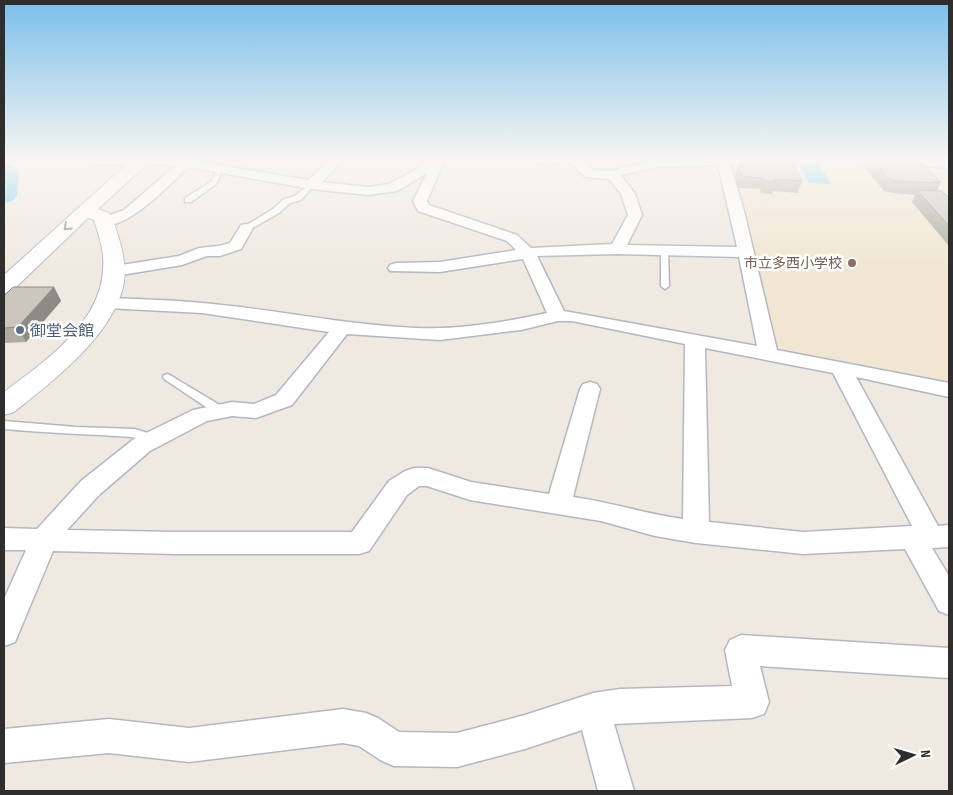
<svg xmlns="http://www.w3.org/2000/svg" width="953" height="795" font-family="'Sofia Sans Condensed','Noto Sans JP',sans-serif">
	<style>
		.education { fill: #f0e6d1 }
		.water { fill: #75cff0 }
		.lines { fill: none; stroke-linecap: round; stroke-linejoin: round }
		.river { fill: #75cff0; fill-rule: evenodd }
		.lane-casing { stroke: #b4b7c1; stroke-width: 3 }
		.street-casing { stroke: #b4b7c1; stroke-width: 3 }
		.secondary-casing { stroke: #b4b7c1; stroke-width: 2 }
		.lane { fill: #fff; fill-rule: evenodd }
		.street { fill: #fff; fill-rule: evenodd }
		.secondary { fill: #fff; fill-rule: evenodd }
		.wall { fill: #afaba4 }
		.shaded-wall { fill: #8e8b86 }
		.building { fill: #cbc7bf; stroke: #8e8b86 }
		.oneway { stroke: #969696 }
		.education-dot { fill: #8d6e63; stroke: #fff; stroke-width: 2 }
		.service-dot { fill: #5c6f8a; stroke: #fff; stroke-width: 2 }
		.labels { text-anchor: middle; stroke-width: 5; stroke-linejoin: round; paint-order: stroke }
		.far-education-label { font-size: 14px; fill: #785e54; stroke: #fff; text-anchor: end }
		.service-label { font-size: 16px; fill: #4e5e75; stroke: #fff; text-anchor: start }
	</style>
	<rect width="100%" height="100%" fill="#efe9e1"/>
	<!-- education -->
	<path class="education" d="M753 158H822L936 165 949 183V383L783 349 774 343 731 163Z"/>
	<!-- water -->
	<path class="water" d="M799 164 819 165 831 184 809 183Z"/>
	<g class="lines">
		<!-- river -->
		<path class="river" d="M4 164 13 166 19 173 17 195 13 201 4 203Z"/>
		<defs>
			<g id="lane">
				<path d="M218 168 223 169 216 184 191 202H185V198L211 182Z"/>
				<path d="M311 183 314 185 301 200 290 203 279 213 249 230 242 228 273 209 284 199 295 196Z"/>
				<path d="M661 248 668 250 669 286 665 289 661 286Z"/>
				<path d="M168 374 223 407 225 410 223 413H215L164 379 163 377 164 375Z"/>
				<path d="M4 421 76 427 135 429 157 436 159 439 157 442C148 444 140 438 131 437 89 434 46 433 4 429Z"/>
			</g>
			<g id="street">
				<path d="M150 158H197L195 161 308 180 332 158H345L322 182 368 187 389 184 412 172 422 165 426 158H444L445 160 427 201 429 205 517 235 531 248 612 244 628 215 621 194 609 179 585 177 570 162 545 164 531 161 529 158H581L593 170 611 171 658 159 749 158 747 161 730 164 744 211 777 350 949 383V397L856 377 938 526 949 525V547L932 548 949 576V615L939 611 905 549 803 554 696 543 655 536 601 521 470 500 427 486H419L407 495 369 551 359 554H175L53 551 15 642 4 646V599L26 550H4V528L37 529 81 481 134 439 193 410 232 402 254 404 276 395 329 332 202 313 107 308 101 307 98 303 101 299 107 298C138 299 170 300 202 303 273 309 344 325 416 328 459 330 505 322 547 313L523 259 440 272 390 271 388 268 390 265 396 263 440 262 516 250 507 241 418 211 413 201 427 173 397 191 368 195 311 189 188 167C169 185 126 232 99 225L97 222 99 219 124 210 175 166 150 164 148 161ZM718 165 737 247 627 245 642 215 635 194 621 175 658 167ZM617 254 739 257 757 346 564 311 537 256ZM558 321H572L685 344 683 519C646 514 610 502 573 497L600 389 597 384 590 382 583 384 580 389 549 494 471 482 428 468H414L405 471 389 481 352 532H175L67 530 99 495 150 451 207 421 232 416 256 418 292 405 347 334 440 340 521 330ZM705 348 833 373 912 526 803 532 709 522Z"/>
				<path d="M850 158 949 160V168L856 162Z"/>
				<path d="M246 224 251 225 253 228 241 249 220 256H207L182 265 115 276 109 274 107 271 109 268 115 266 179 256 199 248 219 246 230 243 241 225Z"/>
				<path d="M741 635 949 648V678L760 666 769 702 764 714 752 718 614 724 634 791H598L582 730 525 749 457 767 394 766 382 761 359 746 343 743 189 762 109 753 4 763V729L109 719 189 728 343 709 366 713 378 718 399 732 457 733 525 715 593 693 620 689 732 686 725 650 730 640Z"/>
			</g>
			<path id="secondary" d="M81 158H151L148 163 98 209 109 213C114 221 117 232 120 242 124 257 127 275 122 291 107 340 53 381 14 412L4 415V392C44 362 100 324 103 270 105 253 99 236 94 220L88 218 12 291 4 293V275L126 165H97L84 161Z"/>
		</defs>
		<!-- lane casing -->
		<use href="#lane" class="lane-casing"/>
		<!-- street casing -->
		<use href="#street" class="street-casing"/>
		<!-- secondary casing -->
		<use href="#secondary" class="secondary-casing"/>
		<!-- lane -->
		<use href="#lane" class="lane"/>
		<!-- street -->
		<use href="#street" class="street"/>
		<!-- secondary -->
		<use href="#secondary" class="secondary"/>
	</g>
	<!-- wall -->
	<g class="wall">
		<path d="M739 158H790L802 181 798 193 773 191 772 194 761 193 760 189 738 188 735 178Z"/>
		<path d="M865 158H917L941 182 937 191 949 198V246L912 202 915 195 892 193 884 191 863 165Z"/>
		<path d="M54 287 61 301 26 342 4 343V296Z"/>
	</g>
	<!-- shaded-wall -->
	<path class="shaded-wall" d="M54 287 61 301 26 342 18 327Z"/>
	<!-- building -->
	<g class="building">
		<path d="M740 158H790L802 181 775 179 776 181H764L763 178 742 176 738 166H747L745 163 741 162Z"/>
		<path d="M871 158H917L941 182H933L935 183 897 181 889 179Z"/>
		<path d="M917 190 942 191 949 198V226Z"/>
		<path d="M13 287H54L18 327 4 328V296Z"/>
	</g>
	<!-- one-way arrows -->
	<defs><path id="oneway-chevron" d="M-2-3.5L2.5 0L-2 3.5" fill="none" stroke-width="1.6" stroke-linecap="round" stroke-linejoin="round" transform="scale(1.25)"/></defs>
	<use class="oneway" href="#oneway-chevron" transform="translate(67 227) rotate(137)"/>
	<!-- sky -->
	<linearGradient id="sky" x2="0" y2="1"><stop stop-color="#7abfeb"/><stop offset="0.59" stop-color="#f8f5f2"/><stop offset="1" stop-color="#f8f5f2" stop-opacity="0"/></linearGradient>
	<rect width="953" height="270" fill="url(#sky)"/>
	<!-- markers -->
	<circle class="education-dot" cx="852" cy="263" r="5"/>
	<circle class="service-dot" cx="20" cy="330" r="5"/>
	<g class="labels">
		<!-- far-education labels -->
		<g class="far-education-label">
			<text x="842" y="268">市立多西小学校</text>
		</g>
		<!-- service labels -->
		<g class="service-label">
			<text x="30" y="336">御堂会館</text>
		</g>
	</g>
	<!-- border -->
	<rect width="953" height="795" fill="none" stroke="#2e2e2e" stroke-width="10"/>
	<!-- north arrow -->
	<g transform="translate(913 755) rotate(85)" stroke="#ffffff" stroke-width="4" paint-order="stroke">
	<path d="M0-4L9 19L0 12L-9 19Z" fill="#2e2e2e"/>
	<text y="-8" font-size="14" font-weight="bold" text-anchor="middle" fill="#2e2e2e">N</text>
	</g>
</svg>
